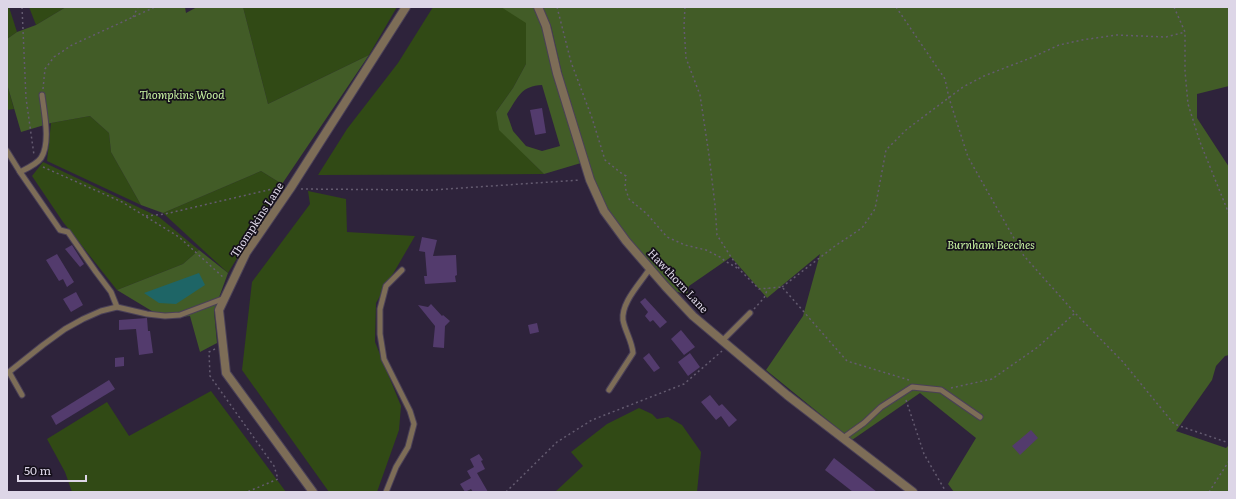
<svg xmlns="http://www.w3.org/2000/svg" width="1236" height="499" font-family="Literata,serif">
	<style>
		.green { fill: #314a15 }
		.forest { fill: #425c27; fill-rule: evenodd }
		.water { fill: #1e6566 }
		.building { fill: #533b6d }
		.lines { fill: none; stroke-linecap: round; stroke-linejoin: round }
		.service-casing { stroke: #4a4057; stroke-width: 7 }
		.minor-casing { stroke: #4a4057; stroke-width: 10 }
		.path { stroke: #645b70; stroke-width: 1.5; stroke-dasharray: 2 3; stroke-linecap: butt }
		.service { stroke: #7d6d57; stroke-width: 5 }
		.minor { stroke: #7d6d57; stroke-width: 8 }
		.labels { text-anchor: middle; stroke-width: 3.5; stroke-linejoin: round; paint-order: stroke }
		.park-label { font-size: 11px; font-style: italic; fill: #c7f2a1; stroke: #140f1a }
		.street-label { font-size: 11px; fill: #ddd6e7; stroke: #140f1a }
	</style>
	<rect width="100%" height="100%" fill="#2e233b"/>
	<!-- green -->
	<g class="green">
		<path d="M7 7H9L17 32 7 39Z"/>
		<path d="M29 7H66L36 25Z"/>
		<path d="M243 7H397L369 55 268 104Z"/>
		<path d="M433 7H535L526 26V64L513 88 496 112 526 156 544 174 318 175 347 129 398 63Z"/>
		<path d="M7 84 14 109 7 110Z"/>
		<path d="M90 116 109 133 111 152 141 205 47 161 51 123Z"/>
		<path d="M43 162 159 217 199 250 183 264 117 290 63 222 32 176Z"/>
		<path d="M261 171 282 184 228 273 163 213Z"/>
		<path d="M308 191 346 199 347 232 415 236 376 303 375 342 401 406 399 430 377 492H329L242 370 252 282 310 204Z"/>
		<path d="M211 391 286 492H72L65 472 47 439 107 402 129 436Z"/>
		<path d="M639 408 652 414 657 419 668 417 682 425 701 452 697 492H555L583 466 571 452 607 424Z"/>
	</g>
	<!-- forest -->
	<g class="forest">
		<path d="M66 7H185L186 13 197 7H243L268 104 369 55 282 184 261 171 163 213 141 205 111 152 109 133 90 116 51 123 21 132 7 84V39L17 32 36 25Z"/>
		<path d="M501 7H535L545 30 581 163 544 174 499 130 496 112 513 88 526 64V23ZM542 85 560 146 542 151 526 146 513 131 507 114C518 97 521 86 542 85Z"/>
		<path d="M542 7H1229V86L1197 94V118L1229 167V355L1225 356 1216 366 1212 380 1176 431 1226 448 1229 445V492H954L948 484 976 438 920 393 852 440 766 370 803 316 820 254 767 298 731 257 689 286 687 295 678 292 674 293 613 221 592 177 563 78 551 26Z"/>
		<path d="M199 250 228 273 214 311 217 343 200 352 190 316 165 319 117 290 183 264Z"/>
	</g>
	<!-- water -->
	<path class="water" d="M199 273 205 285 176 304 159 303 144 293Z"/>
	<!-- building -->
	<g class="building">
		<path d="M542 108 546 133 535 135 530 110Z"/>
		<path d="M422 237 437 240 433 256 456 255 457 275 455 276 456 282 425 284 424 276H427L425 252 419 251Z"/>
		<path d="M72 245 84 264 80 267 65 249Z"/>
		<path d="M57 254 74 282 67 287 63 279 59 281 46 260Z"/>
		<path d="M76 292 83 305 71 312 63 299Z"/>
		<path d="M645 298 667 322 660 328 653 320 650 322 645 316 648 312 640 302Z"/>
		<path d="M431 304 442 316 443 315 450 321 445 326 444 348 433 347 435 326 418 305 428 307Z"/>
		<path d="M147 318 148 331H150L153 353 139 355 136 329 119 330V320Z"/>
		<path d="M537 323 539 332 530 334 528 325Z"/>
		<path d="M681 330 695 347 684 355 671 339Z"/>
		<path d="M649 353 660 368 654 372 643 358Z"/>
		<path d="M690 353 700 367 688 376 678 362Z"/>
		<path d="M124 357V366L115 367V358Z"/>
		<path d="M109 380 115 389 56 425 51 416Z"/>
		<path d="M710 395 719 406 722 404 737 420 729 427 721 416 716 420 701 402Z"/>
		<path d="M1031 430 1038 438 1020 455 1012 446Z"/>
		<path d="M479 454 483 460 481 461 485 469 477 473 488 492H473L471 489 465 492 460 484 471 478 467 471 474 467 470 459Z"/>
		<path d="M834 458 877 492H853L825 470Z"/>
	</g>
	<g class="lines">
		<defs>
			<g id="service">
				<path d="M42 95C44 112 51 143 41 158 37 164 26 169 20 172L60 230 68 232 96 272 111 292 117 307"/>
				<path d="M7 151 20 172"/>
				<path d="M723 340 750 313"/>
				<path d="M609 390 633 353C632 341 625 331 623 320 621 302 641 283 650 268"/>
				<path d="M22 395 9 372 43 345 65 329 83 319 101 311 117 307 147 314 165 316 180 315 225 298"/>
				<path d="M843 438 864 423 881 407 912 387 941 390 980 417"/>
				<path d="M386 492 396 467 408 447 414 424 410 411 384 359 380 334V309L386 286 402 270"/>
			</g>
			<g id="minor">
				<path d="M538 7 546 26 557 73 590 180 604 211 626 241 665 286 693 316 787 395 913 492"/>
				<path d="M313 492 226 373 219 310 246 253 290 189 406 7"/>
			</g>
		</defs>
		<!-- service casing -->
		<use href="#service" class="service-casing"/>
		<!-- minor casing -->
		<use href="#minor" class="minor-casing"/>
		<!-- path -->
		<g class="path">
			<path d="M22 7 26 98 34 155"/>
			<path d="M557 7 571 62 592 118 605 160 621 173 626 176 625 187 629 199 647 214 667 237 685 245 706 250 720 257 725 261 739 269"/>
			<path d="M685 7 684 26 686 58 700 95 709 155 715 205 717 235 731 257 741 271 759 289 782 287 847 361 909 380"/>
			<path d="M896 7 945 79 949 98 968 157 1024 256 1075 313 1123 362 1174 424 1229 443"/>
			<path d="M1174 7 1185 32V71L1188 104 1200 142 1229 214"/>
			<path d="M133 17 138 7"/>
			<path d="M43 89 45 69 54 57 72 45 155 7"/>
			<path d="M43 167 122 202 179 237 224 278"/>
			<path d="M301 189 432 190 580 180"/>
			<path d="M146 216 165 214 281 187"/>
			<path d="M782 287 835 246 862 228 875 209 886 150 906 130 963 87 984 76 1033 57 1059 45 1082 40 1116 35 1166 37 1185 32"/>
			<path d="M754 309 764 298 768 288"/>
			<path d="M215 349 209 352 210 376 274 466 278 479 247 492"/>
			<path d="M951 388 992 379 1038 347 1075 313"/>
			<path d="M906 400 924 454 946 492"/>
			<path d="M506 492 557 442 592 420 684 384 722 351"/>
			<path d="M1209 492 1229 461"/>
		</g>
		<!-- service -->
		<use href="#service" class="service"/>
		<!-- minor -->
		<use href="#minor" class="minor"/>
	</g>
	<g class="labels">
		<!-- park labels -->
		<g class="park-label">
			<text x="182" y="99">Thompkins Wood</text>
			<text x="991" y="249">Burnham Beeches</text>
		</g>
		<!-- street labels -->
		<g class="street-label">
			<text transform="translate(257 220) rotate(-57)" y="4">Thompkins Lane</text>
			<text transform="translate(678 281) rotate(47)" y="4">Hawthorn Lane</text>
		</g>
	</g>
	<!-- border -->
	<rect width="1236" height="499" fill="none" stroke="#ddd6e7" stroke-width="16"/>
	<!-- scale -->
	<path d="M18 475v6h68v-6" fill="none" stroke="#ddd6e7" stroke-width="2"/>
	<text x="24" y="475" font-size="12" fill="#ddd6e7" stroke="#140f1a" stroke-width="3" paint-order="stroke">50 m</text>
</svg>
